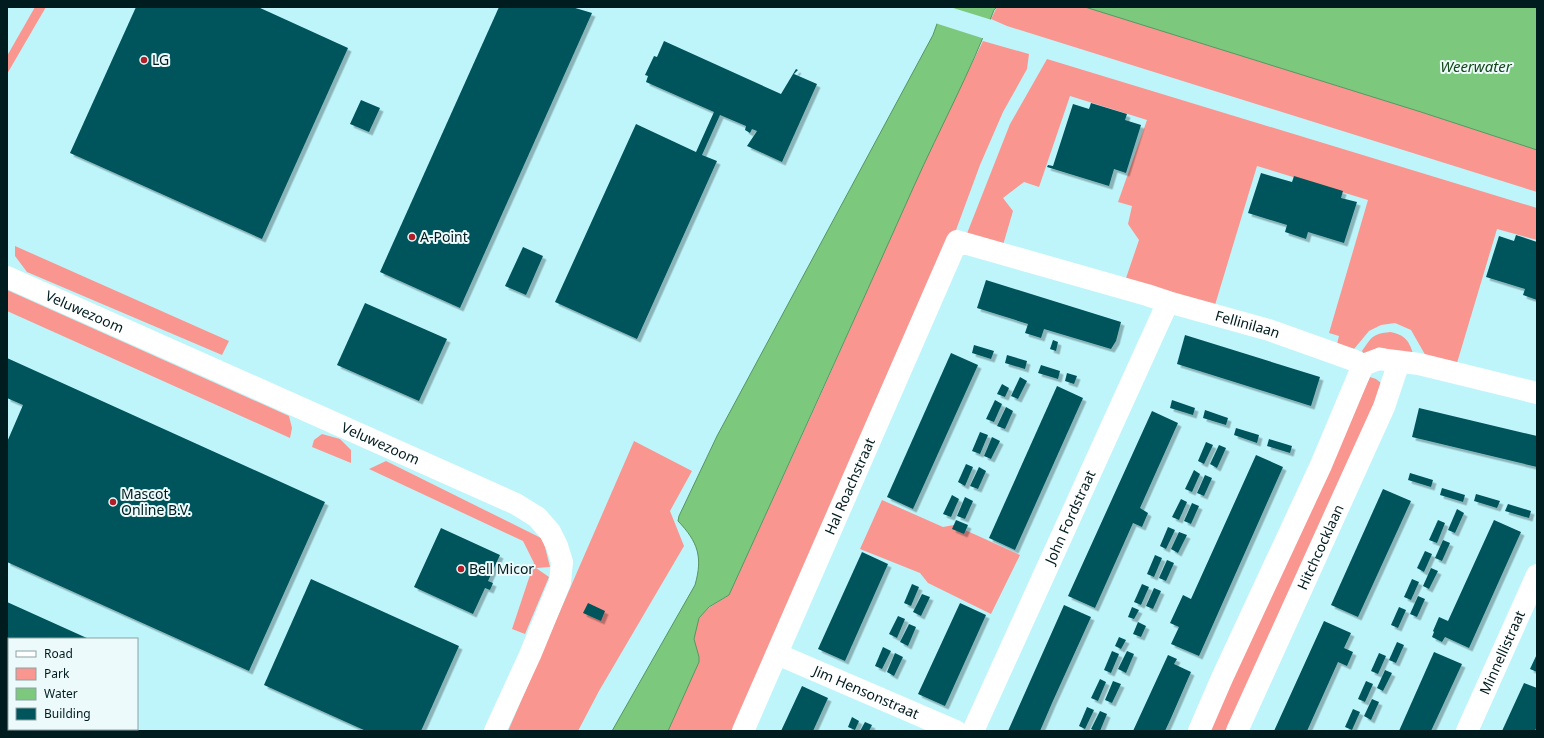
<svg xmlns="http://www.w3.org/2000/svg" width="1544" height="738" font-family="'Noto Sans',sans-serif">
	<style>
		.green { fill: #fa9690 }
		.water { fill: #7cc97d; stroke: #579561 }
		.pier { fill: #bef5fb }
		.building { fill: #00545b; filter: url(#shadow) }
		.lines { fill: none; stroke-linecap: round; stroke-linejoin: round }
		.street { stroke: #fff; stroke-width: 22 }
		.poi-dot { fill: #b01e28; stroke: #edfafb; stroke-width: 1.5 }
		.labels { text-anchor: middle; stroke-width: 4; stroke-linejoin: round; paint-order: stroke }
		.poi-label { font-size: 14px; fill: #001c1f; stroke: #edfafb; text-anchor: start }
		.street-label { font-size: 14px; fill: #001c1f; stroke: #edfafb }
		.water-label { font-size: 15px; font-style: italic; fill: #114715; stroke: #edfafb }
	</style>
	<defs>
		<filter id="shadow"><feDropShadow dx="3.5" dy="3.5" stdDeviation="0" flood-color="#0004"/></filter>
	</defs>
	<rect width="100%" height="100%" fill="#bef5fb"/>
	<!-- green -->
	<g class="green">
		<path d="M35 7H46L7 74V56Z"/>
		<path d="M997 7H1085L1421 112 1537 150V192L1007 26 991 19Z"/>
		<path d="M983 41 1029 54 1027 69 1003 112 980 165 956 230 733 731H668L699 662C699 654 694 646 694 638 695 612 711 607 729 595L821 394 934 141Z"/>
		<path d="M1047 59 1537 208V240L1497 229 1457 363 1427 358 1411 330 1395 323 1381 325 1369 331 1354 349 1337 344 1339 336 1329 333 1368 200 1257 166 1215 305 1125 281 1139 240 1128 224 1132 206 1118 202 1147 120 1070 96 1039 187 1024 182 1003 198 1013 211 1003 245 966 236 1010 124Z"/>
		<path d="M15 246 229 341 222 355 27 272 15 256Z"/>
		<path d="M7 290 289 416 292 428 290 438 7 311Z"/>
		<path d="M1390 332C1406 335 1409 341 1414 356L1379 347 1364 354 1362 351C1372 337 1372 334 1390 332Z"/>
		<path d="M1370 377 1376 379 1381 383 1382 388 1228 731H1208Z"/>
		<path d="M322 434 340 439 351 450V463L312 447 314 440Z"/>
		<path d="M634 441 692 471 670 511 684 546 599 691 578 731H508Z"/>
		<path d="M386 461 543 539 550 567 536 568 549 577 525 634 512 629 534 563 523 541 369 469Z"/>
		<path d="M882 500 943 527 954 525 1020 555 991 614 928 583 920 573 860 549Z"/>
	</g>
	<!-- water -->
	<g class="water">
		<path d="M943 7H997L994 10C971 71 940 128 914 186 853 323 791 459 729 595L709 607 699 618 694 639 699 657V662L668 731H612L695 585C703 557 698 542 678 521L679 516 717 436 933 35Z"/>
		<path d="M1085 7H1537V150L1421 112Z"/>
	</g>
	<!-- pier -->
	<path class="pier" d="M940 7H950L992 20 985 39 935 23Z"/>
	<!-- building -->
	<g class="building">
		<path d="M136 7H258L348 48 262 239 70 153Z"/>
		<path d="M499 7H572L592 13 460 308 380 272Z"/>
		<path d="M664 41 781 94 796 69 798 70 794 74 817 84 782 162 747 146 757 131 752 129 750 133 745 130 746 126 720 115 702 155 717 161 637 339 555 302 636 124 696 152 714 112 646 82 648 76 645 75 654 56 657 57Z"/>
		<path d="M361 100 380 108 369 132 350 124Z"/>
		<path d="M1091 103 1127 114 1125 120 1141 125 1126 173 1114 169 1109 186 1047 167 1048 165 1053 166 1073 104 1089 109Z"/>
		<path d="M1261 173 1292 182 1294 176 1343 191 1341 198 1357 202 1344 243 1308 232 1306 239 1285 232 1287 225 1248 213Z"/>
		<path d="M1516 235 1537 242V300L1523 295 1525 289 1486 277 1499 236 1514 241Z"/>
		<path d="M523 247 543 256 526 295 505 286Z"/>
		<path d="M986 280 1121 322 1116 341 1111 349 1044 329 1041 338 1025 333 1028 324 977 308Z"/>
		<path d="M365 303 447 339 419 401 337 365Z"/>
		<path d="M1185 335 1320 377 1311 406 1177 364Z"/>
		<path d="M1053 340 1058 342 1056 351 1050 349Z"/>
		<path d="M974 345 994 351 991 359 972 353Z"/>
		<path d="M951 353 978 365 913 509 887 497Z"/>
		<path d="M1007 355 1027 361 1025 369 1005 363Z"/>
		<path d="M7 358 325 502 249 671 7 562V442L23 405 7 398Z"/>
		<path d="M1041 365 1060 371 1058 379 1038 373Z"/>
		<path d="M1067 373 1077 376 1074 384 1065 381Z"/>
		<path d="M1020 377 1027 381 1018 399 1011 396Z"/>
		<path d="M1002 384 1009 388 1005 397 997 394Z"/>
		<path d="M1057 386 1083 398 1015 550 989 538Z"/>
		<path d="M995 400 1002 404 994 422 986 419Z"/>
		<path d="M1172 400 1195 408 1193 415 1170 408Z"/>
		<path d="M1006 407 1013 411 1005 429 997 426Z"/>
		<path d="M1419 408 1537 436V467L1412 437Z"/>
		<path d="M1205 410 1228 418 1226 425 1203 418Z"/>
		<path d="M1152 411 1178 423 1140 508 1148 513 1142 527 1133 523 1095 608 1068 596Z"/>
		<path d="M1236 428 1259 435 1257 443 1234 435Z"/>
		<path d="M980 432 988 435 980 454 972 451Z"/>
		<path d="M992 437 1000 441 991 459 984 456Z"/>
		<path d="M1269 439 1292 446 1290 453 1267 446Z"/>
		<path d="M1206 442 1213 445 1204 464 1198 461Z"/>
		<path d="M1219 445 1226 448 1217 468 1210 464Z"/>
		<path d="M1256 455 1283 467 1199 656 1171 644 1179 627 1170 623 1183 595 1191 599Z"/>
		<path d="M966 464 973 467 965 486 958 482Z"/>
		<path d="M979 467 986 471 978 489 970 486Z"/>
		<path d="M1194 470 1200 474 1192 492 1185 489Z"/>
		<path d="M1410 473 1433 480 1431 487 1408 480Z"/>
		<path d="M1205 475 1212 478 1204 496 1197 493Z"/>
		<path d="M1442 488 1465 495 1463 502 1440 495Z"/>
		<path d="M1383 489 1411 501 1358 617 1331 605Z"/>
		<path d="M1476 494 1500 501 1497 508 1474 501Z"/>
		<path d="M952 495 959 499 951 517 943 514Z"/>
		<path d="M965 497 973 501 965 519 957 516Z"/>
		<path d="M1181 499 1187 502 1179 520 1172 517Z"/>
		<path d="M1192 503 1199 506 1191 524 1184 521Z"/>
		<path d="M1508 504 1531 511 1529 518 1505 511Z"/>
		<path d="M1457 509 1464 513 1455 533 1448 530Z"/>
		<path d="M956 520 968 525 964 534 952 529Z"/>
		<path d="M1438 520 1445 523 1437 543 1429 540Z"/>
		<path d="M1494 520 1521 532 1469 648 1445 637 1442 642 1432 637 1434 632 1433 631 1439 617 1448 621Z"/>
		<path d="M1168 527 1175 530 1166 549 1160 546Z"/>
		<path d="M441 528 500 555 488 581 493 583 490 590 485 588 473 614 414 587Z"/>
		<path d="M1179 532 1187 535 1178 553 1171 549Z"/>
		<path d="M1443 540 1450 543 1442 561 1435 558Z"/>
		<path d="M1425 551 1432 554 1424 572 1417 568Z"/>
		<path d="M862 552 888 564 845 661 818 649Z"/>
		<path d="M1155 555 1162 558 1154 577 1147 574Z"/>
		<path d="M1167 560 1174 563 1166 581 1159 578Z"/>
		<path d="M1431 568 1438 571 1429 589 1423 586Z"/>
		<path d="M311 579 459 646 421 731H366L264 685Z"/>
		<path d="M1412 579 1419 582 1411 600 1404 597Z"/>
		<path d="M912 584 919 587 911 606 904 603Z"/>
		<path d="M1142 584 1149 587 1141 605 1134 602Z"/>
		<path d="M1154 588 1161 591 1153 609 1146 606Z"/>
		<path d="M922 594 930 597 921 616 913 612Z"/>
		<path d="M1418 596 1425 599 1417 617 1410 614Z"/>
		<path d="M7 602 89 639H9V729H97L96 731H7Z"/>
		<path d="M588 603 605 611 601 621 583 613Z"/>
		<path d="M960 603 986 615 945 706 918 694Z"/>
		<path d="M1064 605 1091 617 1052 703 1040 731H1008Z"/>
		<path d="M1132 607 1139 610 1134 619 1128 617Z"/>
		<path d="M1399 607 1406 610 1398 628 1391 625Z"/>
		<path d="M898 616 905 619 897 638 889 634Z"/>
		<path d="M1324 621 1351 633 1344 648 1353 652 1347 666 1338 662 1307 731H1274Z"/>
		<path d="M1138 622 1146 626 1141 637 1133 634Z"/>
		<path d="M909 624 916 627 908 646 900 642Z"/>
		<path d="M1119 637 1126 640 1121 649 1115 646Z"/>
		<path d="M1397 642 1404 645 1396 663 1389 660Z"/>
		<path d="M883 647 891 651 882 669 875 666Z"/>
		<path d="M1112 651 1119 654 1111 673 1104 670Z"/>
		<path d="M1127 651 1134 654 1126 673 1118 669Z"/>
		<path d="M1434 652 1462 664 1431 731H1399Z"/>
		<path d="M895 653 903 657 894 676 887 672Z"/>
		<path d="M1379 653 1386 656 1378 674 1371 671Z"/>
		<path d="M1537 654V672L1530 669Z"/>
		<path d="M1168 655 1177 659 1174 664 1191 672 1171 718 1165 731H1133Z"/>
		<path d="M1385 670 1392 673 1383 691 1377 688Z"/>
		<path d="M1100 679 1106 682 1098 701 1091 698Z"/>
		<path d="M1113 681 1121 684 1112 703 1105 700Z"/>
		<path d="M1366 681 1373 684 1365 702 1358 699Z"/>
		<path d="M1524 683 1537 688V726L1535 731H1502Z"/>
		<path d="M802 686 828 698 813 731H781Z"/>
		<path d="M1372 699 1379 702 1371 720 1364 716Z"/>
		<path d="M1087 707 1094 710 1085 729 1079 726Z"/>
		<path d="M1353 709 1360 712 1352 730 1345 727Z"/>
		<path d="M1100 711 1107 714 1100 731H1095L1091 729Z"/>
		<path d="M852 717 859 721 855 730 848 727Z"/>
		<path d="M865 722 872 725 869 731H860Z"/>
	</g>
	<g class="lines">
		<!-- street -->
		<g class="street">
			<path id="s1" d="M7 277 516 504 537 517 550 532 557 546 562 562 560 582 530 655 495 731"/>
			<path id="s2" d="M777 654 956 731"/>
			<path id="s3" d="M743 731 957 241 1147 295 1168 302 1269 330 1353 360 1363 365 1379 359 1419 364 1537 393"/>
			<path id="s4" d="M973 731 1168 302"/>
			<path d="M1199 731 1222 678 1321 465 1363 365"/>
			<path id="s5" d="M1237 731 1384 407 1399 362"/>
			<path id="s6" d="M1467 731 1537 575"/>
		</g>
	</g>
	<!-- markers -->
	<g class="poi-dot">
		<circle cx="144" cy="60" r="4"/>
		<circle cx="412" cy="237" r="4"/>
		<circle cx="113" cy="502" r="4"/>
		<circle cx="461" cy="569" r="4"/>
	</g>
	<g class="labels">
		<!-- poi labels -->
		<g class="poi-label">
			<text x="152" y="65">LG</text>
			<text x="420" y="242">A-Point</text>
			<text x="121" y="499">Mascot<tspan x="121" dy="16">Online B.V.</tspan></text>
			<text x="469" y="574">Bell Micor</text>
		</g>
		<!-- street labels -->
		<g class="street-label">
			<text dy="5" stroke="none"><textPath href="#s1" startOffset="85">Veluwezoom</textPath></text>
			<text dy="5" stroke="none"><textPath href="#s3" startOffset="837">Fellinilaan</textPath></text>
			<text dy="5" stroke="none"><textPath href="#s1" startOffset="409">Veluwezoom</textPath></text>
			<text dy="5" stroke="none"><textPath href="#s3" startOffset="267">Hal Roachstraat</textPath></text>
			<text dy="5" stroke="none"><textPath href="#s4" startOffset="235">John Fordstraat</textPath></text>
			<text dy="5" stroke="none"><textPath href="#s5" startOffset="202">Hitchcocklaan</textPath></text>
			<text dy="5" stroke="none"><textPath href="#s6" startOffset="86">Minnellistraat</textPath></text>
			<text dy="5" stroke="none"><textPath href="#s2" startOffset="97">Jim Hensonstraat</textPath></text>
		</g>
		<!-- water labels -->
		<g class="water-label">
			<text x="1476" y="72">Weerwater</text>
		</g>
	</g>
	<!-- border -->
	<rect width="1544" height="738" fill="none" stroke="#001c1f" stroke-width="16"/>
	<!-- legend -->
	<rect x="8" y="638" width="130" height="92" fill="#edfafb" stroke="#8ea1a3"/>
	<rect x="16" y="651" width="20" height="6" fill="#ffffff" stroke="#8ea1a3"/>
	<text x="44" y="658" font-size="12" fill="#001c1f">Road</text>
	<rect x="16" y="668" width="20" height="12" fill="#fa9690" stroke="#8ea1a3"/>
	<text x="44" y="678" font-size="12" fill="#001c1f">Park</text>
	<rect x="16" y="688" width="20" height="12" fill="#7cc97d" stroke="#8ea1a3"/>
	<text x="44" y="698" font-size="12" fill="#001c1f">Water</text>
	<rect x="16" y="708" width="20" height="12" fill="#00545b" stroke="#8ea1a3"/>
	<text x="44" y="718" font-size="12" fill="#001c1f">Building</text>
</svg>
